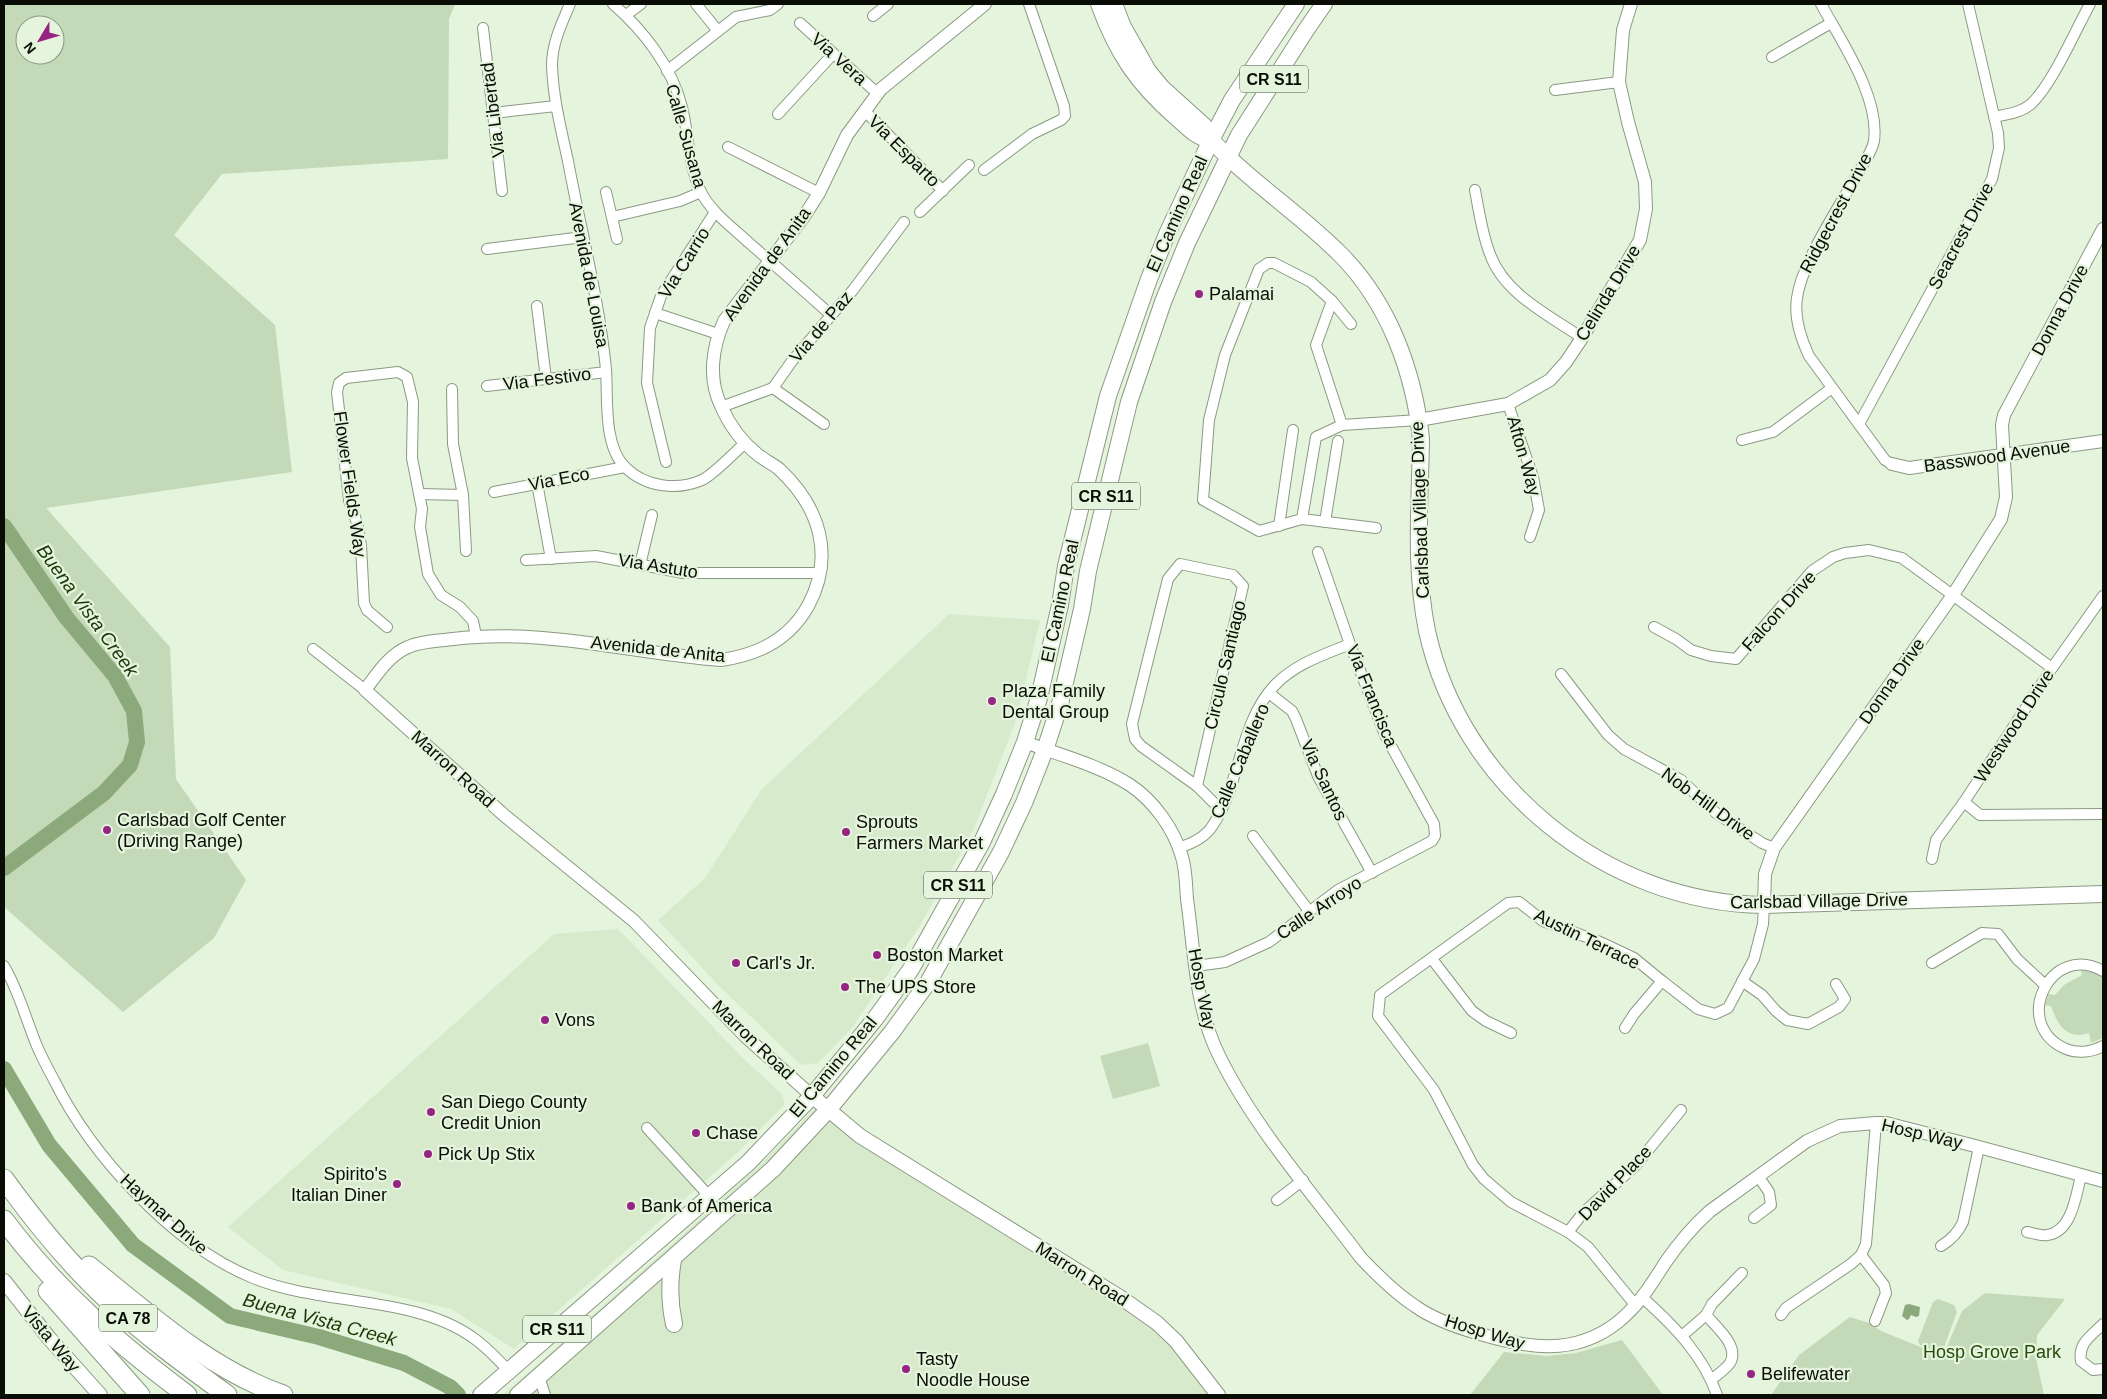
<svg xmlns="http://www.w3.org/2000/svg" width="2107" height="1399" font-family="Arial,sans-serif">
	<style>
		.built { fill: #d7eacc }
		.green { fill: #c3d9b8; fill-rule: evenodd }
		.water { fill: #8ba97b }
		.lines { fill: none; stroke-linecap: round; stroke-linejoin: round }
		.river { stroke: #8ba97b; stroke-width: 16 }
		.minor-casing { stroke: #8b9983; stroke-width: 12 }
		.tertiary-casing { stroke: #8b9983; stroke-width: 14 }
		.secondary-casing { stroke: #8b9983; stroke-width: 16 }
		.primary-casing { stroke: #8b9983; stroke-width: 18 }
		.motorway-casing { stroke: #8b9983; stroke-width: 21 }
		.minor { stroke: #fff; stroke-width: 10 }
		.tertiary { stroke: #fff; stroke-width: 12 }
		.secondary { stroke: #fff; stroke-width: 14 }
		.primary { stroke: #fff; stroke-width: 16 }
		.motorway { stroke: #fff; stroke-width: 19 }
		.poi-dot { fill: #972482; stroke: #e5f5dd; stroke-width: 2 }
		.labels { text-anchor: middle; stroke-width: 4.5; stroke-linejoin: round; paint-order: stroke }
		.shield { fill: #e5f5dd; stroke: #4b5346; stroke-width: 1 }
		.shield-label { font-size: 16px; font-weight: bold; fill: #090d06 }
		.street-label { font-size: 18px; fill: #090d06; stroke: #e5f5dd }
		.poi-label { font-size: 18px; fill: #090d06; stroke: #e5f5dd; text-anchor: start }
		.park-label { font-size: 18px; fill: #274b08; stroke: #e5f5dd }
		.water-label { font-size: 19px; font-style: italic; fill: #1b3705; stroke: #e5f5dd }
	</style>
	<rect width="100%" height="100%" fill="#e5f5dd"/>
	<!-- built -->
	<g class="built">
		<path d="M949 614 1040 620 1017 718 973 831 921 924 852 1028 818 1063 801 1065 719 986 658 920 705 878 762 789Z"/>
		<path d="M618 929 745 1060 782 1094 785 1104 737 1153 514 1349 451 1309 283 1270 228 1227 554 934Z"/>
		<path d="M820 1103 1131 1304 1219 1395H503L757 1168Z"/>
	</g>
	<!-- green -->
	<g class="green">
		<path d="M4 4H455L449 19 448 159 222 174 174 235 275 325 292 472 46 508 170 647 176 779 246 880 214 938 123 1012 4 907ZM25 25H55V55H25Z"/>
		<path d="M2089 969 2103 975V1038L2091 1043 2089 1033C2067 1040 2058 1026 2051 1006L2045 1005 2048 994 2055 995 2064 985 2082 975 2081 970Z"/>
		<path d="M1148 1043 1160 1086 1113 1099 1100 1056Z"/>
		<path d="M1985 1293 2065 1299 2037 1335 2036 1358 2044 1395H1771L1799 1355 1850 1317 1869 1323 1881 1331 1943 1356 1962 1311Z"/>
		<path d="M1938 1299 1954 1305 1957 1312 1943 1350 1938 1353 1920 1345 1918 1341 1933 1302Z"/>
		<path d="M1622 1340 1663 1395H1470L1504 1352 1547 1356 1576 1353Z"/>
	</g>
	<!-- water -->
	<path class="water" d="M1909 1304 1920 1307 1919 1316 1916 1317 1911 1315 1909 1319 1907 1320 1902 1316 1905 1305Z"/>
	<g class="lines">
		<!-- river -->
		<g class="river">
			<path d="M4 526 66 617 115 676 134 711 137 742 130 765 104 793 4 868"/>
			<path d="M4 1069 49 1145 133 1245 230 1316 319 1337 404 1363 450 1387 458 1395"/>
		</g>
		<defs>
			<g id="minor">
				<path d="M570 4C562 23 552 43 552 65 553 98 561 129 568 161 581 231 599 299 606 369 608 398 603 445 625 467 645 487 677 491 702 480 713 475 735 452 745 443"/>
				<path d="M613 4C644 31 672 67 682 107 689 136 688 165 701 192 711 212 732 227 748 242 776 266 803 290 831 315"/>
				<path d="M696 4 718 31"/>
				<path d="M1821 4C1841 41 1880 97 1874 141 1872 153 1861 167 1855 178 1837 211 1802 262 1797 298 1794 317 1801 339 1809 356L1885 460 1892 464"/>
				<path d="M626 15 641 4"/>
				<path d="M873 16 888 4"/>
				<path d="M800 23 878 94"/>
				<path d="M483 28 502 191"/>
				<path d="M1772 57 1831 23"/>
				<path d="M667 71 736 17 770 10 778 4"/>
				<path d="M1555 90 1619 82"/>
				<path d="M865 111 943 191"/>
				<path d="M493 113 556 106"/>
				<path d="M778 114 833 54"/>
				<path d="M1994 117C2007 114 2021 113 2031 104 2052 85 2075 31 2090 4"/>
				<path d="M728 147 819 193"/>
				<path d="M984 170 1032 134 1061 120 1065 116 1064 106 1029 4"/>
				<path d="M1475 190C1479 211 1482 234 1490 254 1504 294 1549 315 1582 338"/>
				<path d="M606 192 617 239"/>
				<path d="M920 212 969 165"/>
				<path d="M612 217 680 201 701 192"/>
				<path d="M487 249 583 237"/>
				<path d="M1332 301 1316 345 1342 425 1419 420"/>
				<path d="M537 306 546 379"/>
				<path d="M655 313 718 334"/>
				<path d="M1351 324 1332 301 1311 282 1274 263H1268L1259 269 1225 355 1209 420 1203 500 1259 531 1302 519 1376 528"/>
				<path d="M487 386 606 372"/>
				<path d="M773 388 824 424"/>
				<path d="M452 389 453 444 463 495 466 551"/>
				<path d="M1508 404 1533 477 1539 510 1530 537"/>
				<path d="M721 407 773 388 792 361 853 290 904 222"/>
				<path d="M1859 424 1992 179 1999 148 1998 133 1968 4"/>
				<path d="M1742 440 1773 432 1832 388"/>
				<path d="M666 462 647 383 650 328 661 296 715 212"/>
				<path d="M537 483 551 559"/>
				<path d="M494 492 625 467"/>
				<path d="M419 494 463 495"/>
				<path d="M1302 519 1316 437 1342 425"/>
				<path d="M1325 522 1338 441"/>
				<path d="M1279 526 1293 430"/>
				<path d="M526 560 596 556 683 573H820"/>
				<path d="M1180 564 1233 575 1243 586 1197 786 1141 746 1135 739 1132 724 1168 579Z"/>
				<path d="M640 565 652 515"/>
				<path d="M387 627 367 610 364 603 361 545 357 523 349 500 337 392 339 383 346 378 398 372 407 377 413 402 412 458 422 509 420 527 428 574 441 595 460 607 473 621 476 636"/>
				<path d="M1654 627 1676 639 1691 650 1711 656 1736 659 1812 571 1833 557 1845 553 1869 550 1902 558 2052 668"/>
				<path d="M313 649 365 690"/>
				<path d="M1561 674 1608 735 1624 749 1681 780 1716 813 1762 843 1774 848"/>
				<path d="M1269 693 1292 711 1296 719 1318 776 1372 873"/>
				<path d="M1197 786 1221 810"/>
				<path d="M1964 802 1980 815 2103 814"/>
				<path d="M1253 836 1309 911"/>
				<path d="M1178 848C1191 844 1206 837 1213 825 1241 783 1239 723 1275 685 1294 665 1320 656 1345 646L1351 647"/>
				<path d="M1932 859 1936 840 1964 802 2052 668 2103 596"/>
				<path d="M1432 959 1472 1011 1486 1021 1511 1033"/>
				<path d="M1932 963 1982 933 1998 934 2017 959 2045 985"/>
				<path d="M4 966C19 991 26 1020 37 1046 42 1058 48 1069 54 1080 91 1155 173 1245 251 1277 318 1306 413 1295 472 1337 486 1346 497 1359 508 1370"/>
				<path d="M1196 966 1225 962 1269 942 1338 890 1432 841 1435 836 1434 824 1385 735 1351 647 1318 552"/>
				<path d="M2103 971C2050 941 2010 1025 2066 1049 2078 1054 2092 1052 2103 1046"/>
				<path d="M1742 981 1762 995 1776 1011 1787 1020 1808 1024 1839 1007 1845 999 1836 984"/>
				<path d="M1625 1028 1634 1014 1662 981 1698 1009 1715 1014 1728 1008 1754 959 1763 924 1764 905"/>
				<path d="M647 1128 710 1197"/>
				<path d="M1277 1200 1303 1180"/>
				<path d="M1754 1218 1771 1205 1769 1192 1758 1176"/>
				<path d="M1568 1232 1583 1213 1636 1165 1681 1110"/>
				<path d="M2027 1232C2033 1233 2041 1236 2047 1235 2072 1232 2076 1195 2081 1176"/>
				<path d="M1941 1246C1951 1240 1958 1233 1963 1222L1979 1147"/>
				<path d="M1861 1255 1884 1285 1886 1293 1875 1321"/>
				<path d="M1643 1298C1674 1326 1703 1355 1717 1395"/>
				<path d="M1636 1306 1588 1247 1568 1232 1511 1202 1484 1179 1473 1165 1434 1090 1378 1016 1380 995 1508 903 1519 902 1543 921 1600 942 1634 958 1662 981"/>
				<path d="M1706 1315C1716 1327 1740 1346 1730 1363 1726 1369 1717 1375 1712 1379"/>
				<path d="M1781 1315 1786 1308 1851 1264 1861 1255 1866 1244 1876 1123"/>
				<path d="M2103 1324C2091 1336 2078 1343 2081 1361L2093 1370 2103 1369"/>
				<path d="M1683 1335 1706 1315 1712 1304 1742 1273"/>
				<path d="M539 1377 545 1395"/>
			</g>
			<g id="tertiary">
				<path d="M1419 420 1508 404 1550 380 1566 362 1582 338 1640 240 1646 209 1645 182 1628 122 1619 82 1623 30 1631 4"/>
				<path d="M1892 464 1909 468 2103 441"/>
				<path d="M1025 742C1059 755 1099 765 1130 785 1154 801 1174 829 1182 857 1186 870 1186 885 1187 899 1194 948 1195 1001 1215 1047 1248 1120 1313 1194 1361 1258 1378 1276 1395 1293 1415 1306 1433 1319 1456 1327 1477 1333 1526 1348 1574 1357 1618 1322 1639 1305 1651 1285 1665 1263 1678 1244 1692 1227 1710 1211L1807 1141 1840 1126 1876 1123H1886L1979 1147 2103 1181"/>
				<path d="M1764 905 1765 874 1774 848 1953 595 2001 519 2006 497 2002 425 2004 415 2103 229"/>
				<path d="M812 1096 745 1036 634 921 505 816 365 690C377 674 389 655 408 647 421 641 438 641 453 639 546 628 629 653 721 660 758 655 789 640 808 606 835 556 820 507 779 469 773 464 764 460 757 454 742 442 729 424 721 406 708 379 712 348 724 321L805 215 819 193 847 135 881 89 985 4"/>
			</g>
			<g id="secondary">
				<path d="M812 1096 860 1136 1123 1299 1157 1323 1176 1341 1218 1395"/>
				<path d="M4 1281 49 1338 100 1395"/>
			</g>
			<g id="primary">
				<path d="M1099 4C1117 53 1137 83 1176 117 1188 127 1195 137 1211 140"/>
				<path d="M1114 4 1123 27 1148 71 1162 88 1204 126 1211 140 1228 157C1264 191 1305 219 1340 254 1389 303 1414 372 1421 439 1420 503 1414 567 1427 631 1461 786 1606 903 1764 905L2103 894"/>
				<path d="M673 1260C669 1282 669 1301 674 1324"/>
				<path d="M481 1395 748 1163 812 1096 875 1019 911 969 982 842 1004 794 1025 742 1039 698 1060 605 1066 566 1108 396 1149 279 1167 234 1211 140 1232 100 1296 4"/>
				<path d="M518 1395 773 1169 828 1110 892 1032 929 981 1001 852 1024 803 1045 750 1060 704 1082 609 1088 571 1129 402 1163 302 1187 243 1239 135 1306 30 1324 4"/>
			</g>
			<g id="motorway">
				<path d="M4 1179C35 1222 69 1264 108 1300 145 1335 186 1365 227 1395"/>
				<path d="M4 1220C57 1291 116 1342 187 1395"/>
				<path d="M89 1266C149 1314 209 1369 283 1395"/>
				<path d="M48 1291 140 1395"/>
			</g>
		</defs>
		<!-- minor casing -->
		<use href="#minor" class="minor-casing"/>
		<!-- tertiary casing -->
		<use href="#tertiary" class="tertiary-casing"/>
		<!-- secondary casing -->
		<use href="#secondary" class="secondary-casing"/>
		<!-- primary casing -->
		<use href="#primary" class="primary-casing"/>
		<!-- motorway casing -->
		<use href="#motorway" class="motorway-casing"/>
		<!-- minor -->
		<use href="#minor" class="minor"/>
		<!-- tertiary -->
		<use href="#tertiary" class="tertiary"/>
		<!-- secondary -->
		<use href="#secondary" class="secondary"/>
		<!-- primary -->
		<use href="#primary" class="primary"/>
		<!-- motorway -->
		<use href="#motorway" class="motorway"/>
	</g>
	<!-- markers -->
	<g class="poi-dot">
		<circle cx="1199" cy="294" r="5"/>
		<circle cx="992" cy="701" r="5"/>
		<circle cx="107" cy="830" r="5"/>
		<circle cx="846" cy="832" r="5"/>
		<circle cx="877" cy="955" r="5"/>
		<circle cx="736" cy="963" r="5"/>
		<circle cx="845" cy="987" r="5"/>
		<circle cx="545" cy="1020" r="5"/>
		<circle cx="431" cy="1112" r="5"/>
		<circle cx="696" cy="1133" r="5"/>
		<circle cx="428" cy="1154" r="5"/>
		<circle cx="397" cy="1184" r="5"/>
		<circle cx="631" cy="1206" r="5"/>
		<circle cx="906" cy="1369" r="5"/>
		<circle cx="1751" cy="1374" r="5"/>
	</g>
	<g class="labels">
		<!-- shield labels -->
		<g class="shield">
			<rect x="1240" y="65.5" width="68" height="27" rx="4"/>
			<rect x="1072" y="482.5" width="68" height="27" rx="4"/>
			<rect x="924" y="871.5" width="68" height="27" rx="4"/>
			<rect x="99" y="1304.5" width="58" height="27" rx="4"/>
			<rect x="523" y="1315.5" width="68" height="27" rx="4"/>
		</g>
		<g class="shield-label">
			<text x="1274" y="85">CR S11</text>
			<text x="1106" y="502">CR S11</text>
			<text x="958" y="891">CR S11</text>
			<text x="128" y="1324">CA 78</text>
			<text x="557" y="1335">CR S11</text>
		</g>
		<!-- street labels -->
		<g class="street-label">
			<text transform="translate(839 59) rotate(42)" y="6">Via Vera</text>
			<text transform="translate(493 110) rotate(-97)" y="6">Via Libertad</text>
			<text transform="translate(686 136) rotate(74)" y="6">Calle Susana</text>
			<text transform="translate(904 151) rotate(45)" y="6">Via Esparto</text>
			<text transform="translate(1836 213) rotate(-62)" y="6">Ridgecrest Drive</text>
			<text transform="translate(1177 214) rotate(-66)" y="6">El Camino Real</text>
			<text transform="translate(1961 236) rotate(-62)" y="6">Seacrest Drive</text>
			<text transform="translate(684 263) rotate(-58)" y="6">Via Carrio</text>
			<text transform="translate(767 264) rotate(-54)" y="6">Avenida de Anita</text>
			<text transform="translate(589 275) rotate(79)" y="6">Avenida de Louisa</text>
			<text transform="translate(1608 293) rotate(-59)" y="6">Celinda Drive</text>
			<text transform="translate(2060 310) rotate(-62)" y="6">Donna Drive</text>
			<text transform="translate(821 327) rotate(-50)" y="6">Via de Paz</text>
			<text transform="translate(547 379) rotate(-7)" y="6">Via Festivo</text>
			<text transform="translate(1524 456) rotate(74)" y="6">Afton Way</text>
			<text transform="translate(1997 456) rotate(-8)" y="6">Basswood Avenue</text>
			<text transform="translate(559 479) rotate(-11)" y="6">Via Eco</text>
			<text transform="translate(350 484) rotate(82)" y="6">Flower Fields Way</text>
			<text transform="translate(1420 510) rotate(-92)" y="6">Carlsbad Village Drive</text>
			<text transform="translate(658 566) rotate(9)" y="6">Via Astuto</text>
			<text transform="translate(1060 601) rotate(-78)" y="6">El Camino Real</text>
			<text transform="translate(1779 611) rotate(-48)" y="6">Falcon Drive</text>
			<text transform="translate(658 649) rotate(6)" y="6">Avenida de Anita</text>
			<text transform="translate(1225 665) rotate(-77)" y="6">Circulo Santiago</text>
			<text transform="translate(1892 681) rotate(-55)" y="6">Donna Drive</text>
			<text transform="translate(1372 696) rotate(68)" y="6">Via Francisca</text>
			<text transform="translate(2014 726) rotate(-57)" y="6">Westwood Drive</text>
			<text transform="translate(1240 761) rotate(-67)" y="6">Calle Caballero</text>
			<text transform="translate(453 769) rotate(42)" y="6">Marron Road</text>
			<text transform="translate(1324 780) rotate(65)" y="6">Via Santos</text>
			<text transform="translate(1708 804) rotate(36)" y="6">Nob Hill Drive</text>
			<text transform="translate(1819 901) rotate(-1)" y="6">Carlsbad Village Drive</text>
			<text transform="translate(1319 908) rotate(-34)" y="6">Calle Arroyo</text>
			<text transform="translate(1587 939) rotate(26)" y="6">Austin Terrace</text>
			<text transform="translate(1202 989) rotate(79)" y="6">Hosp Way</text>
			<text transform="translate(753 1040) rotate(44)" y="6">Marron Road</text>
			<text transform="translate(833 1067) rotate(-50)" y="6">El Camino Real</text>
			<text transform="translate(1922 1134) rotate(13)" y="6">Hosp Way</text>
			<text transform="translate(1615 1183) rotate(-46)" y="6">David Place</text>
			<text transform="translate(164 1214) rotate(42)" y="6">Haymar Drive</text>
			<text transform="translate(1082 1274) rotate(32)" y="6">Marron Road</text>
			<text transform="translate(1485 1332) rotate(17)" y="6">Hosp Way</text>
			<text transform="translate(51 1339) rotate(50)" y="6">Vista Way</text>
		</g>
		<!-- poi labels -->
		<g class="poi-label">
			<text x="1209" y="300">Palamai</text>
			<text x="1002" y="697">Plaza Family<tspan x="1002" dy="21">Dental Group</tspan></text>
			<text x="117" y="826">Carlsbad Golf Center<tspan x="117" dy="21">(Driving Range)</tspan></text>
			<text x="856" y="828">Sprouts<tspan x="856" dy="21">Farmers Market</tspan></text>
			<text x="887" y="961">Boston Market</text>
			<text x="746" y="969">Carl's Jr.</text>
			<text x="855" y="993">The UPS Store</text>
			<text x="555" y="1026">Vons</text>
			<text x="441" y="1108">San Diego County<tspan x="441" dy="21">Credit Union</tspan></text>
			<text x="706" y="1139">Chase</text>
			<text x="438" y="1160">Pick Up Stix</text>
			<text x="387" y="1180" text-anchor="end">Spirito's<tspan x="387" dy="21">Italian Diner</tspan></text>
			<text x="641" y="1212">Bank of America</text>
			<text x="916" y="1365">Tasty<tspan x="916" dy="21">Noodle House</tspan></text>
			<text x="1761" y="1380">Belifewater</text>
		</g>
		<!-- park labels -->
		<g class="park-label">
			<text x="1992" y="1358">Hosp Grove Park</text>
		</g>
		<!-- water labels -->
		<g class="water-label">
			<text transform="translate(88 610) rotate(54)" y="7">Buena Vista Creek</text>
			<text transform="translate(320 1319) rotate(15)" y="7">Buena Vista Creek</text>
		</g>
	</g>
	<!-- border -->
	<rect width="2107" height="1399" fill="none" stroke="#090d06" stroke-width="10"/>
	<!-- north arrow -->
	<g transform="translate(40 40) rotate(232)"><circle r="24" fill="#e5f5dd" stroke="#8d9887"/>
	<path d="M0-4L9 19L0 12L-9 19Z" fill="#972482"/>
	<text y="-8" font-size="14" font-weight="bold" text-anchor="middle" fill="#090d06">N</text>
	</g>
</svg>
